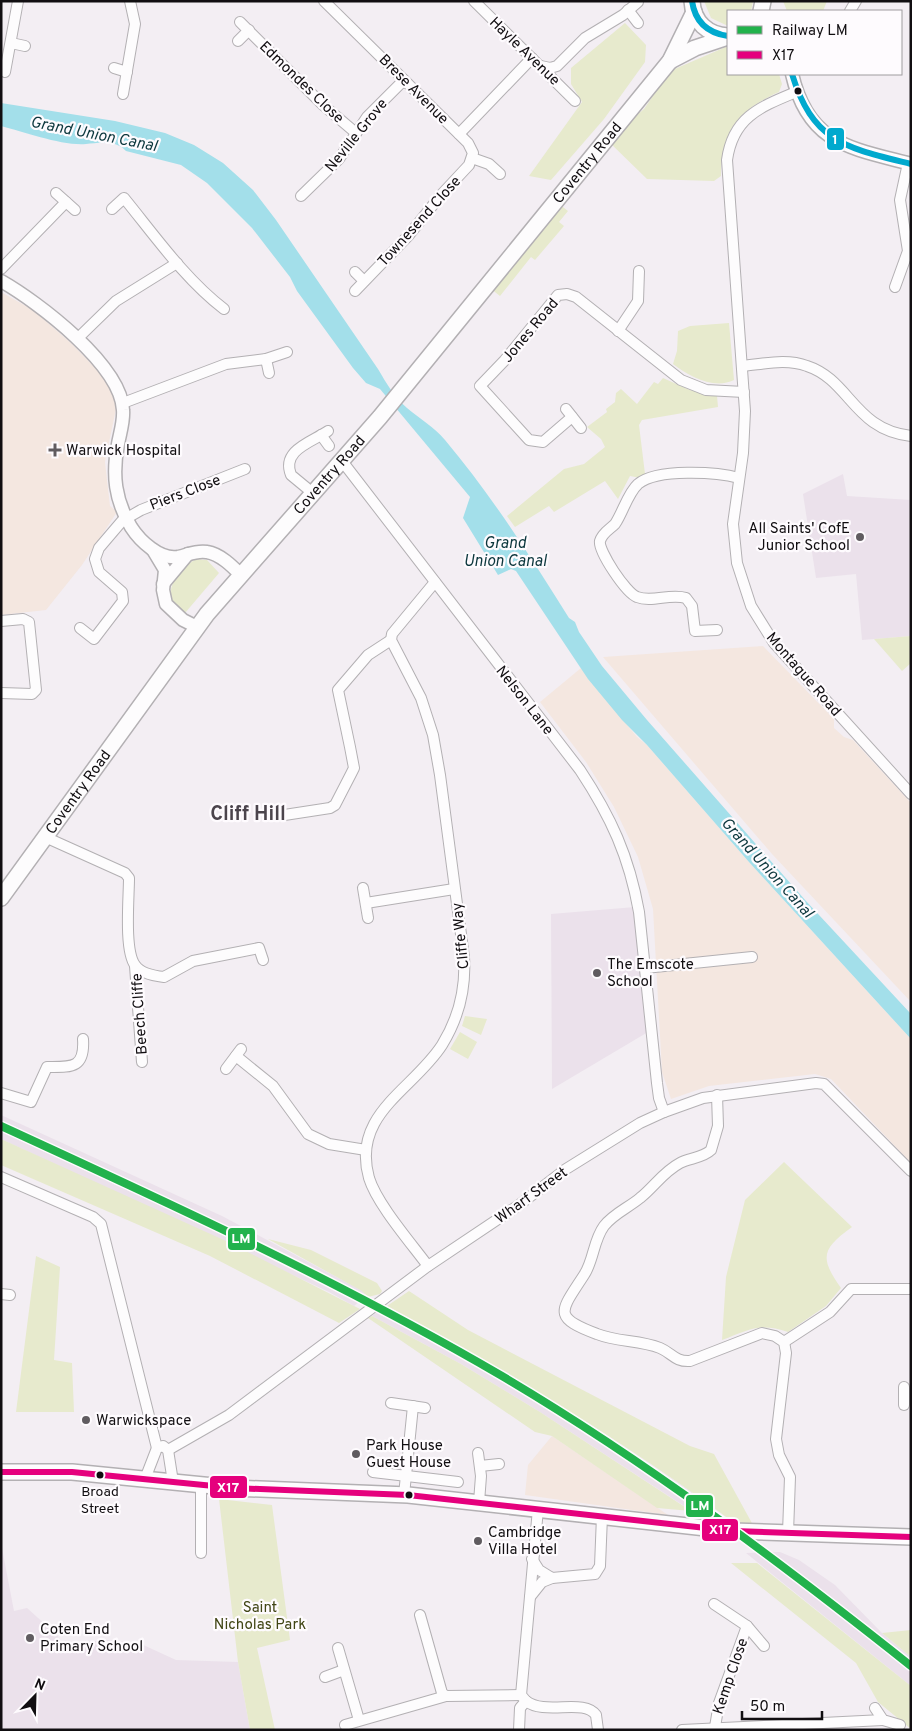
<svg xmlns="http://www.w3.org/2000/svg" width="912" height="1731" font-family="Overpass,sans-serif">
	<style>
		.built { fill: #ebe1eb }
		.industrial { fill: #f4e7e0 }
		.green { fill: #e7eacd }
		.water { fill: #a3dfea }
		.lines { fill: none; stroke-linecap: round; stroke-linejoin: round }
		.minor-casing { stroke: #b3b0b3; stroke-width: 12 }
		.tertiary-casing { stroke: #b3b0b3; stroke-width: 15 }
		.primary-casing { stroke: #b3b0b3; stroke-width: 18 }
		.minor { stroke: #fdfcfd; stroke-width: 10 }
		.tertiary { stroke: #fdfcfd; stroke-width: 12 }
		.primary { stroke: #fdfcfd; stroke-width: 15 }
		.bus-1-casing { stroke: #fefbfe; stroke-width: 10 }
		.bus-2-casing { stroke: #fefbfe; stroke-width: 10 }
		.bus-1 { stroke: #e5007d; stroke-width: 6 }
		.bus-2 { stroke: #00a9ce; stroke-width: 6 }
		.rail-1-casing { stroke: #fefbfe; stroke-width: 11 }
		.rail-1 { stroke: #22b24c; stroke-width: 8 }
		.bus-dot { fill: #110e11; stroke: #fefbfe; stroke-width: 2 }
		.poi-dot { fill: #605c60; stroke: #fefbfe; stroke-width: 2 }
		.labels { text-anchor: middle; stroke-width: 4.5; stroke-linejoin: round; paint-order: stroke }
		.bus-label { font-size: 14px; fill: #110e11; stroke: #fefbfe }
		.street-label { font-size: 15px; fill: #110e11; stroke: #fefbfe }
		.poi-label { font-size: 15px; fill: #110e11; stroke: #fefbfe; text-anchor: start }
		.park-label { font-size: 15px; fill: #404514; stroke: #fefbfe }
		.water-label { font-size: 16px; font-style: italic; fill: #0c373d; stroke: #fefbfe }
		.district-label { font-size: 20px; font-weight: bold; fill: #4b444c; stroke: #fefbfe }
		.line-badge { stroke: #fefbfe; stroke-width: 2 }
		.badge-label { font-size: 14px; text-anchor: middle; font-weight: bold; fill: #fff }
	</style>
	<rect width="100%" height="100%" fill="#f3eef3"/>
	<!-- built -->
	<g class="built">
		<path d="M843 474 847 496 911 500V636L862 640 856 574 816 578 803 494Z"/>
		<path d="M635 907 648 1032 552 1089 551 914Z"/>
		<path d="M1 1115 222 1216 363 1291 366 1296 354 1306 329 1292 1 1139Z"/>
		<path d="M385 1306 500 1368 628 1449 712 1506 687 1508 540 1412 461 1364 372 1316Z"/>
		<path d="M1 1543 14 1611 27 1608 58 1636 60 1644 106 1640 139 1643 176 1660 238 1662 250 1730H1Z"/>
		<path d="M780 1552 799 1560 835 1585 882 1633 911 1657V1686L746 1553Z"/>
	</g>
	<!-- industrial -->
	<g class="industrial">
		<path d="M1 292 33 310 72 344 100 373 113 392 116 409 105 462 110 506 117 512 82 565 46 610 1 615Z"/>
		<path d="M763 646 834 719V728L844 737 853 740 911 803V1002L772 854 603 657Z"/>
		<path d="M581 668 637 737 647 745 749 862 911 1039V1163L831 1079 815 1074 709 1086 671 1099 662 1072 653 909 638 857 614 807 586 762 540 702Z"/>
		<path d="M552 1436 668 1515 525 1495 528 1465Z"/>
	</g>
	<!-- green -->
	<g class="green">
		<path d="M704 1H753V2L751 11H728V26L711 18Z"/>
		<path d="M783 1H827L823 11H787Z"/>
		<path d="M625 23 646 45 645 62 604 119 551 180 529 176 582 102 571 84V68Z"/>
		<path d="M728 46V74H779L782 84 779 92C739 110 721 130 721 176L714 181 647 179 607 140 644 109 670 71Z"/>
		<path d="M555 201 568 211 559 222 564 226 535 260 531 257 500 296 486 285Z"/>
		<path d="M729 323 734 380C714 390 689 376 673 364L677 351 678 331 690 326Z"/>
		<path d="M663 378 690 390 717 396 718 407 642 420 639 425 645 474 640 478 630 476 618 499 605 481 554 512 549 506 515 527 507 516 564 469 584 464 605 447 601 439 587 427 607 412 606 409 615 402 616 393 621 389 637 404 654 382 658 384Z"/>
		<path d="M196 559 207 560 219 573 185 613C181 610 176 606 173 602 164 586 183 566 196 559Z"/>
		<path d="M911 636V663L902 671 874 639Z"/>
		<path d="M465 1016 487 1019 481 1035 462 1026Z"/>
		<path d="M460 1032 477 1042 468 1059 450 1049Z"/>
		<path d="M1 1139 226 1241 360 1309 339 1323 210 1256 1 1165Z"/>
		<path d="M784 1162 852 1227C822 1249 819 1257 841 1288L826 1306 788 1332C760 1322 748 1330 722 1340L726 1277 745 1200Z"/>
		<path d="M268 1239 311 1250 377 1283 382 1291 380 1294 368 1297 362 1291Z"/>
		<path d="M36 1256 60 1267 54 1360 72 1363 74 1412H16Z"/>
		<path d="M409 1291 468 1330 690 1446 714 1454 753 1525 733 1522C624 1440 506 1372 387 1306Z"/>
		<path d="M372 1316 461 1364 540 1412 691 1511 657 1508 552 1436 535 1432 368 1318Z"/>
		<path d="M219 1499 272 1505 290 1640 257 1648 275 1730H250L238 1662Z"/>
		<path d="M731 1563H757L911 1686V1729L878 1702 856 1663Z"/>
		<path d="M911 1630V1657L882 1633Z"/>
	</g>
	<!-- water -->
	<path class="water" d="M1 103 115 121 165 133 194 145 223 163 253 190 276 220 378 369C387 384 394 397 407 408 420 419 434 427 445 440 492 496 530 556 569 618L575 622 579 632 602 666 647 720 806 901 911 1014V1039L749 862 647 745 622 720 588 679 516 571 511 569 498 575 463 518 470 497 380 389 366 383 353 368 297 291 290 277 252 228 207 183 181 165 126 151C116 140 99 143 86 144 62 146 25 132 1 126Z"/>
	<g class="lines">
		<defs>
			<g id="minor">
				<path d="M324 1 468 143 473 153 469 165 441 195 409 235 355 291"/>
				<path d="M474 1 575 101"/>
				<path d="M628 10 638 23"/>
				<path d="M850 11 856 1"/>
				<path d="M240 22 323 105 356 133"/>
				<path d="M238 41 249 30"/>
				<path d="M11 43 25 46"/>
				<path d="M541 66 550 68 557 66 585 38 623 15 638 2"/>
				<path d="M114 68 127 72"/>
				<path d="M5 72 18 1"/>
				<path d="M796 92C760 107 733 117 727 160L745 411 743 453 733 524 737 563 751 606 774 643 911 794"/>
				<path d="M123 94 135 24 130 1"/>
				<path d="M459 134 532 58"/>
				<path d="M472 158 489 164 500 174"/>
				<path d="M56 193 75 210"/>
				<path d="M301 196 339 159 367 117 404 80"/>
				<path d="M112 209 124 198C155 236 185 279 224 309"/>
				<path d="M1 269 66 202"/>
				<path d="M355 272 364 281"/>
				<path d="M895 287 908 251 900 200 908 163"/>
				<path d="M618 331 638 301 639 271"/>
				<path d="M77 339 116 301 177 263"/>
				<path d="M266 359 269 373"/>
				<path d="M742 366C764 364 786 358 807 366 850 380 854 430 911 436"/>
				<path d="M123 403 226 364 266 359 287 352"/>
				<path d="M566 409 581 428"/>
				<path d="M572 417 543 442 529 440 480 386 504 361 558 295 567 294 576 297 681 380 706 390 744 392"/>
				<path d="M321 435 329 446"/>
				<path d="M342 461 580 770C611 817 629 856 639 912L657 1083 659 1098 664 1112"/>
				<path d="M314 494 291 475C281 450 312 442 328 431"/>
				<path d="M1 621 23 619 29 622 36 690 32 694 1 693"/>
				<path d="M80 628 94 639 123 601 122 592 99 572 95 559 99 548 122 521 141 510 245 469"/>
				<path d="M717 630 695 631 692 606 686 598C670 593 652 603 637 597 626 593 598 551 600 541 602 533 610 529 615 524 623 512 628 493 638 484 657 468 717 472 739 478"/>
				<path d="M278 816 330 808 335 805 351 774 354 768 350 747 338 690 368 655 391 640"/>
				<path d="M45 837 125 873 129 878C129 898 124 950 135 965 141 974 155 976 164 977L193 961 259 948 263 960"/>
				<path d="M363 888 368 918"/>
				<path d="M366 903 454 889"/>
				<path d="M135 966 142 1062"/>
				<path d="M645 968 752 957"/>
				<path d="M236 1056 273 1086 308 1134 329 1144 366 1150"/>
				<path d="M226 1069 241 1049"/>
				<path d="M1 1093 31 1102 47 1067C71 1067 85 1069 83 1039"/>
				<path d="M717 1095 718 1126 711 1150C703 1158 689 1158 680 1163 663 1172 654 1187 640 1198 628 1208 613 1214 604 1226 593 1241 594 1260 584 1275 561 1311 551 1317 597 1334 617 1342 640 1340 660 1348 672 1353 675 1362 690 1361L762 1333 775 1336 784 1342 786 1353 776 1439 779 1455 790 1477 788 1533"/>
				<path d="M1 1177 93 1217 101 1224 157 1448"/>
				<path d="M428 1266C411 1243 377 1204 369 1178 351 1114 413 1090 442 1045 458 1019 466 988 464 957L440 775 433 735 421 698 391 640 392 634 435 582"/>
				<path d="M1 1294 10 1295"/>
				<path d="M784 1342 830 1312 851 1289H911"/>
				<path d="M904 1387V1405"/>
				<path d="M391 1403 425 1408"/>
				<path d="M168 1450 229 1415 428 1266 519 1205 566 1169 640 1123 664 1112 703 1098 816 1083 824 1084 911 1171"/>
				<path d="M478 1453 481 1476 479 1502"/>
				<path d="M480 1466 499 1464"/>
				<path d="M373 1472 458 1482"/>
				<path d="M145 1479 157 1448 163 1446 168 1450 173 1482"/>
				<path d="M201 1485V1553"/>
				<path d="M404 1495 413 1406"/>
				<path d="M532 1559 539 1570 552 1578 595 1574 600 1566 602 1516"/>
				<path d="M530 1597 542 1582 552 1578"/>
				<path d="M714 1604 747 1626 764 1646"/>
				<path d="M420 1615 442 1693 446 1696 521 1695"/>
				<path d="M338 1648 359 1720"/>
				<path d="M325 1677 344 1670"/>
				<path d="M526 1701C545 1716 584 1698 596 1715L598 1730"/>
				<path d="M875 1708 883 1720 900 1725"/>
				<path d="M345 1725 446 1696"/>
				<path d="M715 1727 719 1703 747 1626"/>
				<path d="M519 1730 520 1708 526 1701 521 1695 538 1509"/>
				<path d="M682 1730 883 1720"/>
			</g>
			<g id="tertiary">
				<path d="M792 74C808 144 850 148 911 164"/>
				<path d="M1 281C38 302 121 365 123 410 124 421 120 433 118 444 112 475 115 500 131 527 140 541 160 560 178 557 188 555 196 550 207 552 220 554 232 566 241 575"/>
				<path d="M153 550 165 570 163 590 166 604 183 620 197 627"/>
				<path d="M163 584 188 554"/>
			</g>
			<g id="primary">
				<path d="M692 1C693 22 708 35 728 36"/>
				<path d="M761 11 763 1"/>
				<path d="M670 61 695 48 728 37"/>
				<path id="s1" d="M1 898 207 614 380 417 670 61 694 12"/>
				<path d="M1 1472H72L234 1488 408 1495 733 1531 911 1537"/>
			</g>
		</defs>
		<!-- minor casing -->
		<use href="#minor" class="minor-casing"/>
		<!-- tertiary casing -->
		<use href="#tertiary" class="tertiary-casing"/>
		<!-- primary casing -->
		<use href="#primary" class="primary-casing"/>
		<!-- minor -->
		<use href="#minor" class="minor"/>
		<!-- tertiary -->
		<use href="#tertiary" class="tertiary"/>
		<!-- primary -->
		<use href="#primary" class="primary"/>
		<defs>
			<path id="bus-1" d="M1 1472H72L234 1488 408 1495 733 1531 911 1537"/>
			<g id="bus-2">
				<path d="M692 1C695 22 707 33 728 36"/>
				<path d="M792 74C813 143 847 148 911 164"/>
			</g>
		</defs>
		<!-- bus-1 casing -->
		<use href="#bus-1" class="bus-1-casing"/>
		<!-- bus-2 casing -->
		<use href="#bus-2" class="bus-2-casing"/>
		<!-- bus-1 -->
		<use href="#bus-1" class="bus-1"/>
		<!-- bus-2 -->
		<use href="#bus-2" class="bus-2"/>
		<defs>
			<path id="rail-1" d="M1 1126C171 1204 341 1282 502 1376 646 1461 780 1562 911 1666"/>
		</defs>
		<!-- rail-1 casing -->
		<use href="#rail-1" class="rail-1-casing"/>
		<!-- rail-1 -->
		<use href="#rail-1" class="rail-1"/>
	</g>
	<!-- markers -->
	<g class="bus-dot">
		<circle cx="798" cy="91" r="4.5"/>
		<circle cx="100" cy="1475" r="4.5"/>
		<circle cx="409" cy="1495" r="4.5"/>
	</g>
	<g class="poi-dot">
		<path d="M52.5 442.5h5v5h5v5h-5v5h-5v-5h-5v-5h5z"/>
		<circle cx="860" cy="537" r="5"/>
		<circle cx="597" cy="973" r="5"/>
		<circle cx="86" cy="1420" r="5"/>
		<circle cx="356" cy="1454" r="5"/>
		<circle cx="478" cy="1541" r="5"/>
		<circle cx="30" cy="1638" r="5"/>
	</g>
	<g class="labels">
		<!-- bus labels -->
		<g class="bus-label">
			<text x="100" y="1496">Broad<tspan x="100" dy="17">Street</tspan></text>
		</g>
		<!-- street labels -->
		<g class="street-label">
			<text transform="translate(525 51) rotate(44)" y="5">Hayle Avenue</text>
			<text transform="translate(302 82) rotate(44)" y="5">Edmondes Close</text>
			<text transform="translate(414 89) rotate(45)" y="5">Brese Avenue</text>
			<text transform="translate(356 135) rotate(-51)" y="5">Neville Grove</text>
			<text dy="5" stroke="none"><textPath href="#s1" startOffset="941">Coventry Road</textPath></text>
			<text transform="translate(419 221) rotate(-48)" y="5">Townesend Close</text>
			<text transform="translate(530 330) rotate(-50)" y="5">Jones Road</text>
			<text dy="5" stroke="none"><textPath href="#s1" startOffset="536">Coventry Road</textPath></text>
			<text transform="translate(185 492) rotate(-21)" y="5">Piers Close</text>
			<text transform="translate(804 674) rotate(49)" y="5">Montague Road</text>
			<text transform="translate(525 700) rotate(52)" y="5">Nelson Lane</text>
			<text dy="5" stroke="none"><textPath href="#s1" startOffset="131">Coventry Road</textPath></text>
			<text transform="translate(460 936) rotate(-96)" y="5">Cliffe Way</text>
			<text transform="translate(139 1014) rotate(-94)" y="5">Beech Cliffe</text>
			<text transform="translate(531 1195) rotate(-36)" y="5">Wharf Street</text>
			<text transform="translate(730 1676) rotate(-71)" y="5">Kemp Close</text>
		</g>
		<!-- poi labels -->
		<g class="poi-label">
			<text x="66" y="455">Warwick Hospital</text>
			<text x="850" y="533" text-anchor="end">All Saints' CofE<tspan x="850" dy="17">Junior School</tspan></text>
			<text x="607" y="969">The Emscote<tspan x="607" dy="17">School</tspan></text>
			<text x="96" y="1425">Warwickspace</text>
			<text x="366" y="1450">Park House<tspan x="366" dy="17">Guest House</tspan></text>
			<text x="488" y="1537">Cambridge<tspan x="488" dy="17">Villa Hotel</tspan></text>
			<text x="40" y="1634">Coten End<tspan x="40" dy="17">Primary School</tspan></text>
		</g>
		<!-- park labels -->
		<g class="park-label">
			<text x="260" y="1612">Saint<tspan x="260" dy="17">Nicholas Park</tspan></text>
		</g>
		<!-- water labels -->
		<g class="water-label">
			<text transform="translate(94 133) rotate(11)" y="6">Grand Union Canal</text>
			<text x="505" y="548">Grand<tspan x="505" dy="18">Union Canal</tspan></text>
			<text transform="translate(768 867) rotate(48)" y="6">Grand Union Canal</text>
		</g>
		<!-- district labels -->
		<g class="district-label">
			<text x="248" y="820">Cliff Hill</text>
		</g>
	</g>
	<g class="line-badge">
		<rect x="826" y="127" width="19" height="24" rx="5" fill="#00a9ce"/>
		<rect x="227" y="1227" width="29" height="24" rx="5" fill="#22b24c"/>
		<rect x="209" y="1475" width="39" height="24" rx="5" fill="#e5007d"/>
		<rect x="685" y="1494" width="29" height="24" rx="5" fill="#22b24c"/>
		<rect x="701" y="1518" width="38" height="24" rx="5" fill="#e5007d"/>
	</g>
	<g class="badge-label">
		<text x="835" y="144">1</text>
		<text x="241" y="1243">LM</text>
		<text x="228" y="1492">X17</text>
		<text x="700" y="1510">LM</text>
		<text x="720" y="1534">X17</text>
	</g>
	<!-- border -->
	<rect width="912" height="1731" fill="none" stroke="#110e11" stroke-width="5"/>
	<!-- legend -->
	<rect x="727" y="10" width="175" height="65" fill="#fefbfe" stroke="#9f9c9f"/>
	<rect x="737" y="26" width="25" height="8" fill="#22b24c" stroke="#9f9c9f"/>
	<text x="772" y="35" font-size="15" fill="#110e11">Railway LM</text>
	<rect x="737" y="51" width="25" height="8" fill="#e5007d" stroke="#9f9c9f"/>
	<text x="772" y="60" font-size="15" fill="#110e11">X17</text>
	<!-- north arrow -->
	<g transform="translate(35 1696) rotate(23)" stroke="#fefbfe" stroke-width="4" paint-order="stroke">
	<path d="M0-4L9 19L0 12L-9 19Z" fill="#110e11"/>
	<text y="-8" font-size="14" font-weight="bold" text-anchor="middle" fill="#110e11">N</text>
	</g>
	<!-- scale -->
	<path d="M742 1711v8h80v-8" fill="none" stroke="#110e11" stroke-width="2.5"/>
	<text x="750" y="1711" font-size="15" fill="#110e11" stroke="#fefbfe" stroke-width="4" paint-order="stroke">50 m</text>
</svg>
